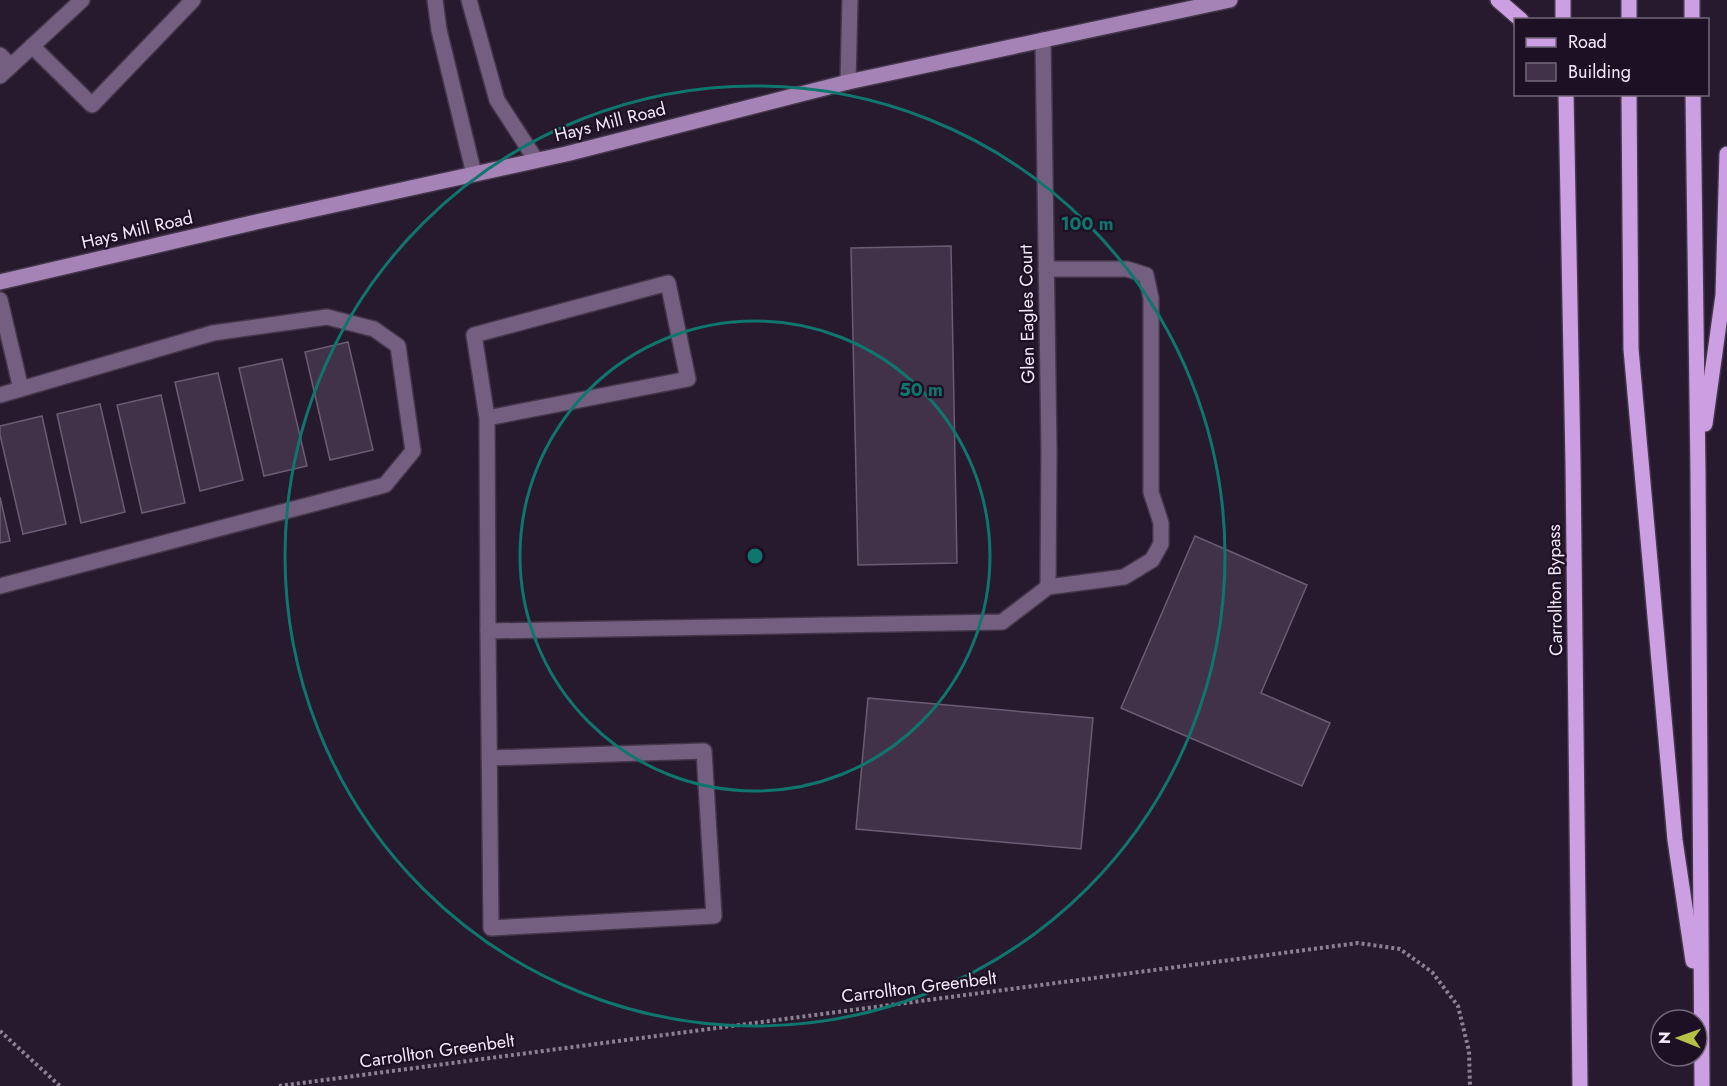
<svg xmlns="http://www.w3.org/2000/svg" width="1727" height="1086" font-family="Jost,sans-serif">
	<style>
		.building { fill: #413249; stroke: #6c5b74; stroke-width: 1.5 }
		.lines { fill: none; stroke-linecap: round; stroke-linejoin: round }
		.lane-casing { stroke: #44364a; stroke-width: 18 }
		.street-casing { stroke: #44364a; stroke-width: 18 }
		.secondary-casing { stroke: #44364a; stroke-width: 18 }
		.primary-casing { stroke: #44364a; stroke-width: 18 }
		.path { stroke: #8c8092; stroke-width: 4; stroke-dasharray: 3 3; stroke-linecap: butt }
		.lane { stroke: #755f80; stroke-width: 15 }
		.street { stroke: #755f80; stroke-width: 15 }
		.secondary { stroke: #a683b7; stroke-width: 15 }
		.primary { stroke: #cc9fe3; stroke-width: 15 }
		.ring { fill: none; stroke: #0f766e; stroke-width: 3 }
		.labels { text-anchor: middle; stroke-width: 4.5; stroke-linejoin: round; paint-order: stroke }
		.street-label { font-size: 18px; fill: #f3e9f8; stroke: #1e1024 }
		.centre { fill: #0f766e; stroke: #1e1024; stroke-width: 3 }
		.ring-label { font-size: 18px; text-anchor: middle; font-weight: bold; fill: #0f766e; stroke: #1e1024; stroke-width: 4.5; stroke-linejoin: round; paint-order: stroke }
	</style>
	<rect width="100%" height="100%" fill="#27192e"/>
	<!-- building -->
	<g class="building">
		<path d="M951 246 957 563 858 565 851 248Z"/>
		<path d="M348 342 373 450 330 460 305 352Z"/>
		<path d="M282 359 307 466 264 476 239 368Z"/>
		<path d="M218 373 243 480 200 491 175 382Z"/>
		<path d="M161 395 185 503 142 513 117 405Z"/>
		<path d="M100 404 125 512 81 523 57 414Z"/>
		<path d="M42 416 66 524 23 534 0 435V426Z"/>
		<path d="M0 497 10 541 0 543Z"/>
		<path d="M1195 536 1307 585 1261 693 1330 723 1302 786 1121 708Z"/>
		<path d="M868 698 1093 718 1081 849 856 829Z"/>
	</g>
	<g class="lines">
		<defs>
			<g id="lane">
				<path d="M435 0 439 30 474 174"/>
				<path d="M469 0 497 100 536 160"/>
				<path d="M32 46 92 105 193 0"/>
				<path d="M0 55 11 66"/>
				<path d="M0 76 82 0"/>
				<path d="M0 300 21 389"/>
				<path d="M0 395 213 333 327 317 374 329 398 346 413 451 385 485 0 586"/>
				<path d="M487 418 688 379 668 283 474 335 487 418 488 631"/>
				<path d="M489 758 704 751 714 916 491 928 488 631 1002 622 1048 587 1124 577 1152 560 1161 544V523L1151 492V298L1146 275 1127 269H1046"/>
			</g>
			<g id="street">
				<path d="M1043 40 1049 451 1048 587"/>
				<path d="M848 82 850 0"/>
			</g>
			<path id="secondary" d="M0 282 256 222 566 154 848 82 1230 0"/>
			<g id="primary">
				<path d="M1498 0 1521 20"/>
				<path d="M1563 0V20"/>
				<path d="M1692 0V20"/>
				<path d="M1629 20V0"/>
				<path d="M1566 94 1573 463 1580 1086"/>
				<path d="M1629 94 1631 349 1675 840 1693 961"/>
				<path d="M1693 94 1698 472 1702 1086"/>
				<path d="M1705 424 1723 295 1727 154"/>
			</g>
		</defs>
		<!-- lane casing -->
		<use href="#lane" class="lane-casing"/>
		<!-- street casing -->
		<use href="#street" class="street-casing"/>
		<!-- secondary casing -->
		<use href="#secondary" class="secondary-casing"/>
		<!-- primary casing -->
		<use href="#primary" class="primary-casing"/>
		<!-- path -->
		<g class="path">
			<path d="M0 1031 60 1086"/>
			<path d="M279 1086 1358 943 1400 949 1432 972 1458 1006 1469 1051 1470 1086"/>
		</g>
		<!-- lane -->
		<use href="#lane" class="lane"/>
		<!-- street -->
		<use href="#street" class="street"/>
		<!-- secondary -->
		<use href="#secondary" class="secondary"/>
		<!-- primary -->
		<use href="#primary" class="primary"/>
	</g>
	<!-- distance rings -->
	<g class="ring">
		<circle cx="755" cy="556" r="235"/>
		<circle cx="755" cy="556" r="470"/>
	</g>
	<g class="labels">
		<!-- street labels -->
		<g class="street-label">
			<text transform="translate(610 122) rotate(-14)" y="6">Hays Mill Road</text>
			<text transform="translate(137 230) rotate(-13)" y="6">Hays Mill Road</text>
			<text transform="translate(1027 314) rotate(-91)" y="6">Glen Eagles Court</text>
			<text transform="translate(1555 590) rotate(-91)" y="6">Carrollton Bypass</text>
			<text transform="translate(919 987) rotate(-7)" y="6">Carrollton Greenbelt</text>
			<text transform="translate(437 1051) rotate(-8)" y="6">Carrollton Greenbelt</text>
		</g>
	</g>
	<circle cx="755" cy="556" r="9" class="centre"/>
	<g class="ring-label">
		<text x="1087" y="230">100 m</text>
		<text x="921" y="396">50 m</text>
	</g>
	<!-- legend -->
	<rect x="1514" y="18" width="195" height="78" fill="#1e1024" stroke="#736779" stroke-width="1.5"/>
	<rect x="1526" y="38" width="30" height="9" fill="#cc9fe3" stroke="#736779" stroke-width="1.5"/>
	<text x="1568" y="48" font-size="18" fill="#f3e9f8">Road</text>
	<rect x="1526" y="63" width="30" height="18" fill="#413249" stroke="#736779" stroke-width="1.5"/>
	<text x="1568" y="78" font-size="18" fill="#f3e9f8">Building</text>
	<!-- north arrow -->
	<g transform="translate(1679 1038) rotate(271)"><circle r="28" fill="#1e1024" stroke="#736779" stroke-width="1.5"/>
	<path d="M0-4.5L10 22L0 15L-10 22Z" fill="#b6c149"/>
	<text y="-9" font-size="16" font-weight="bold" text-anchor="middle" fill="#f3e9f8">N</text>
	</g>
</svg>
